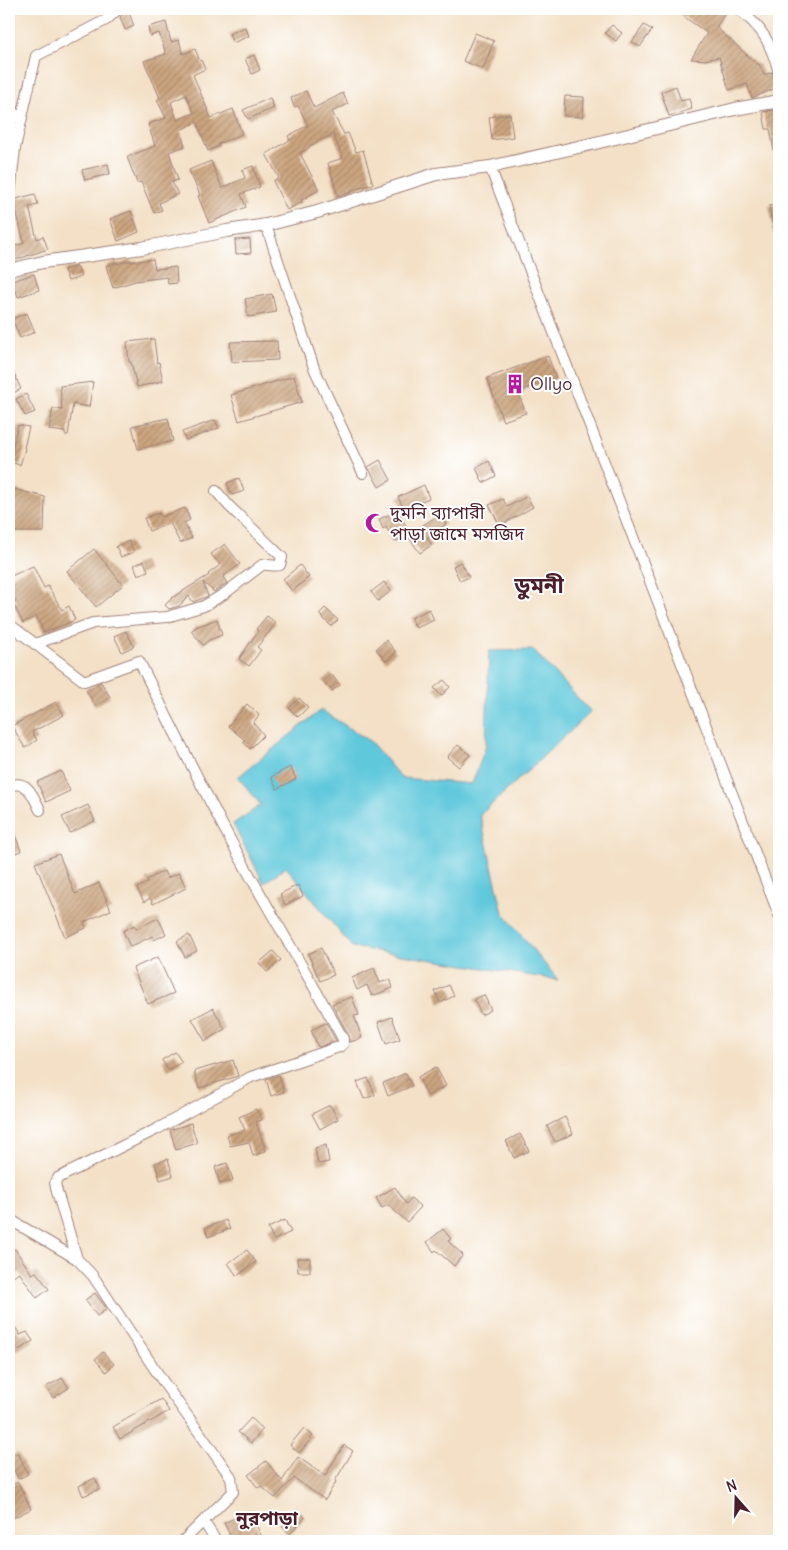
<svg xmlns="http://www.w3.org/2000/svg" width="788" height="1550" font-family="Delius,'Noto Sans Bengali',sans-serif">
	<style>
		.water { fill: #5fc8db; stroke: #547483 }
		.building { fill: url(#building-hatch); fill-rule: evenodd }
		.lines { fill: none; stroke-linecap: round; stroke-linejoin: round }
		.minor-casing { stroke: #9e8078; stroke-width: 12 }
		.tertiary-casing { stroke: #9e8078; stroke-width: 14 }
		.minor { stroke: #fff; stroke-width: 10 }
		.tertiary { stroke: #fff; stroke-width: 12 }
		.labels { text-anchor: middle; stroke-width: 4; stroke-linejoin: round; paint-order: stroke }
		.poi-label { font-size: 18px; fill: #4a1f2b; stroke: #fff; text-anchor: start }
		.neighbourhood-label { font-size: 19px; font-weight: bold; fill: #4a1f2b; stroke: #fff }
		.district-label { font-size: 22px; font-weight: bold; fill: #4a1f2b; stroke: #fff }
	</style>
	<defs>
		<pattern id="building-hatch" width="6" height="6" patternUnits="userSpaceOnUse" patternTransform="scale(1.25)"><rect width="6" height="6" fill="#cca680"/><path d="M-1 1l2-2M0 6l6-6M5 7l2-2" fill="none" stroke="#a88769"/></pattern>
	</defs>
	<rect width="100%" height="100%" fill="#fff"/>
	<filter id="ink" filterUnits="userSpaceOnUse"><feTurbulence type="fractalNoise" baseFrequency=".02" numOctaves="2"/><feDisplacementMap in="SourceGraphic" scale="10" xChannelSelector="R" yChannelSelector="G"/><feConvolveMatrix kernelMatrix="1 2 1 2 8 2 1 2 1" color-interpolation-filters="sRGB"/></filter>
	<filter id="wash" filterUnits="userSpaceOnUse"><feTurbulence type="fractalNoise" baseFrequency=".0096" numOctaves="4" result="noise"/><feDisplacementMap in="SourceGraphic" scale="20" xChannelSelector="R" yChannelSelector="G"/><feGaussianBlur stdDeviation="1.12" result="paint"/><feColorMatrix in="noise" values="0 0 0 0 0 0 0 0 0 0 0 0 0 0 0 0 0 1.4 0 .05"/><feComposite in="paint" operator="in"/></filter>
	<g filter="url(#wash)">
		<rect width="100%" height="100%" fill="#f3e0c6"/>
		<!-- water -->
		<path class="water" d="M533 650 591 712 480 815 503 913 558 980 352 947 286 867 264 883 233 824 261 805 238 777 321 710 371 742 401 778 472 784 486 746 489 651Z"/>
		<g id="blocks">
			<!-- building -->
			<g class="building">
				<path d="M673 9H721L726 12 716 27 757 64H759L764 75 772 72 775 77 779 79V87L752 98 747 84 729 90 719 57 705 60 691 59 707 33Z"/>
				<path d="M128 10 134 26 125 30 120 17Z"/>
				<path d="M166 22 171 42 179 40 183 54 195 49 200 61 201 60 205 69 193 75 211 118 233 109 242 134 218 144 219 146 208 151 197 122 180 130 185 146 169 152 178 180 172 182 178 194 159 203 162 210 154 213 141 182 137 183 127 157 155 146 148 124 166 118 157 100 160 98 144 61 166 54 159 33 150 36 148 27ZM186 95 194 113 177 120 171 102Z"/>
				<path d="M612 25 622 33 616 41 605 33Z"/>
				<path d="M644 25 652 30 640 47 632 42Z"/>
				<path d="M245 27 249 36 233 43 229 34Z"/>
				<path d="M475 33 494 41 483 69 463 61Z"/>
				<path d="M254 55 260 70 252 74 245 59Z"/>
				<path d="M676 86 681 101 689 99 692 109 669 116 661 92Z"/>
				<path d="M306 91 314 108 343 93 348 104 332 112 344 134 348 133 356 152 363 150 373 184 352 190V192L338 196 328 163 343 158 333 134 309 146V148L300 153 319 190 301 200 302 202 287 210 273 181 279 178 266 154 290 140 288 136 308 125 298 106 294 107 291 98Z"/>
				<path d="M565 96 584 97 583 117 564 116Z"/>
				<path d="M270 98 274 108 248 119 243 110Z"/>
				<path d="M779 109V151H774L770 129H766L763 112Z"/>
				<path d="M510 114 513 137 492 140 489 117Z"/>
				<path d="M211 161 222 188 245 178 242 170 253 166 260 187 241 194 246 207 209 223 198 196 200 195 189 170Z"/>
				<path d="M108 164 110 174 85 180 82 170Z"/>
				<path d="M35 194 38 205 29 207 37 239 43 236 48 249 9 262V248L24 243 15 206 16 199Z"/>
				<path d="M779 204V236H775L769 206Z"/>
				<path d="M131 211 139 232 118 241 110 219Z"/>
				<path d="M250 239 251 253 236 254 235 240Z"/>
				<path d="M153 259 155 269 176 267 177 283 168 284 167 277 135 281 113 288 106 266 117 262V264L131 260V262Z"/>
				<path d="M77 266 81 277 68 281 64 270Z"/>
				<path d="M34 274 39 290 18 297 16 291 9 293V282Z"/>
				<path d="M272 294 276 312 248 317 245 299Z"/>
				<path d="M27 313 35 332 20 338 12 319Z"/>
				<path d="M154 339 157 363 159 362 163 381 137 387 131 362H129L127 342Z"/>
				<path d="M277 341 278 360 232 362 230 342Z"/>
				<path d="M548 356 556 378 525 389 520 398 526 413 503 421 487 378Z"/>
				<path d="M9 362 21 389 9 395Z"/>
				<path d="M294 376 302 402 239 421 231 395Z"/>
				<path d="M93 382 89 407 73 404 68 435H65V432L49 430 53 408 62 410 60 386Z"/>
				<path d="M26 394 35 412 25 416 16 399Z"/>
				<path d="M168 418 173 441 138 449 132 426Z"/>
				<path d="M215 420 219 428 186 440 182 432Z"/>
				<path d="M18 425 29 427 24 448 25 449 20 465 9 462Z"/>
				<path d="M380 460 391 480 379 487 368 467Z"/>
				<path d="M489 461 496 476 483 483 476 468Z"/>
				<path d="M239 478 244 491 232 495 227 483Z"/>
				<path d="M424 485 429 498 404 509 398 497Z"/>
				<path d="M9 488 45 497 44 532H9Z"/>
				<path d="M527 496 533 507 500 526 489 505 503 499 507 507Z"/>
				<path d="M185 508 190 520 184 523 192 538 180 543 170 523 149 531 144 518 159 513 161 517Z"/>
				<path d="M398 511 410 533 395 542 386 527 383 529 379 519Z"/>
				<path d="M439 515 446 524 427 537 432 545 420 553 407 535Z"/>
				<path d="M129 541 134 552 121 557 116 546Z"/>
				<path d="M225 544 240 564 223 577 227 583 214 592 203 582 208 596 193 602 189 596 179 606 169 609 165 605 173 597 209 575 208 574 220 565 211 554Z"/>
				<path d="M94 549 123 585 96 607 67 571Z"/>
				<path d="M144 561 148 571 138 575 134 565Z"/>
				<path d="M461 562 469 577 460 581 453 566Z"/>
				<path d="M300 565 309 577 292 591 283 579Z"/>
				<path d="M33 566 44 588 48 586 62 610 69 606 75 620 44 633 36 616 23 623 13 604 16 602 9 586V577Z"/>
				<path d="M384 582 391 591 378 601 371 592Z"/>
				<path d="M325 608 338 620 331 626 319 614Z"/>
				<path d="M429 609 434 620 416 628 411 618Z"/>
				<path d="M267 616 276 623 257 647 261 650 249 666 239 659 258 631 256 629Z"/>
				<path d="M217 619 222 635 209 640 203 645 191 631 196 627Z"/>
				<path d="M126 631 134 646 122 652 114 636Z"/>
				<path d="M386 640 396 652 386 661 376 649Z"/>
				<path d="M331 674 340 685 332 691 323 681Z"/>
				<path d="M444 680 450 687 441 696 434 688Z"/>
				<path d="M101 682 110 697 95 706 86 690Z"/>
				<path d="M299 698 308 707 298 717 289 708Z"/>
				<path d="M56 702 64 715 32 732 37 740 25 748 12 726Z"/>
				<path d="M247 704 259 715 253 723 264 735 250 749 243 742 245 740 228 726Z"/>
				<path d="M458 745 470 755 459 767 447 757Z"/>
				<path d="M290 767 296 779 277 789 271 777Z"/>
				<path d="M61 771 70 791 46 802 37 782Z"/>
				<path d="M88 805 95 821 70 833 62 817Z"/>
				<path d="M9 821H10L21 851 9 855Z"/>
				<path d="M59 854 75 894 99 883 111 910 84 922 86 928 65 937 35 863Z"/>
				<path d="M164 871 167 878 179 873 186 888 153 904 150 898 144 902 137 888 148 882 146 880Z"/>
				<path d="M298 885 303 896 285 905 280 894Z"/>
				<path d="M158 918 166 934 154 940 152 936 130 947 123 931 134 925 136 929Z"/>
				<path d="M189 935 197 951 185 957 177 941Z"/>
				<path d="M321 948 334 975 320 981 308 954Z"/>
				<path d="M273 951 281 960 267 972 259 963Z"/>
				<path d="M158 957 174 993 148 1004 133 968Z"/>
				<path d="M374 968 380 983 390 979 393 988 372 996 367 985 357 990 352 978Z"/>
				<path d="M449 985 454 996 440 1003 435 991Z"/>
				<path d="M484 995 491 1010 481 1015 474 999Z"/>
				<path d="M352 997 359 1015 354 1016 362 1038 350 1042 349 1036 332 1004Z"/>
				<path d="M213 1008 225 1029 205 1041 192 1019Z"/>
				<path d="M392 1017 400 1039 386 1044 378 1022Z"/>
				<path d="M326 1023 336 1041 318 1047 311 1030Z"/>
				<path d="M175 1052 182 1062 168 1070 162 1060Z"/>
				<path d="M233 1060 238 1076 199 1088 194 1071Z"/>
				<path d="M436 1067 446 1086 428 1096 418 1077Z"/>
				<path d="M406 1073 412 1086 388 1096 383 1083Z"/>
				<path d="M279 1075 284 1092 271 1096 266 1079Z"/>
				<path d="M368 1078 375 1095 364 1099 357 1082Z"/>
				<path d="M330 1105 338 1119 320 1129 312 1114Z"/>
				<path d="M256 1109 262 1120 256 1122 266 1151 253 1156 249 1142 230 1146 227 1135 245 1130 239 1117Z"/>
				<path d="M565 1117 573 1134 555 1142 547 1126Z"/>
				<path d="M191 1123 197 1143 176 1150 170 1130Z"/>
				<path d="M520 1134 529 1151 514 1158 506 1141Z"/>
				<path d="M326 1145 329 1162 318 1164 315 1148Z"/>
				<path d="M168 1159 173 1176 160 1180 155 1163Z"/>
				<path d="M227 1163 233 1180 220 1184 215 1167Z"/>
				<path d="M395 1187 406 1204 411 1198 421 1207 407 1222 388 1205 382 1208 376 1198Z"/>
				<path d="M226 1220 230 1229 208 1237 205 1228Z"/>
				<path d="M285 1220 291 1232 274 1240 268 1228Z"/>
				<path d="M443 1229 451 1239 448 1241 463 1255 454 1266 436 1250 434 1252 427 1242Z"/>
				<path d="M15 1249 32 1274 36 1272 49 1289 37 1298 19 1272 9 1279V1254Z"/>
				<path d="M247 1250 256 1262 237 1276 228 1263Z"/>
				<path d="M297 1258H310V1272H298Z"/>
				<path d="M95 1293 107 1309 97 1316 85 1300Z"/>
				<path d="M9 1317 20 1335 27 1332 33 1341 15 1352 9 1340Z"/>
				<path d="M103 1352 114 1364 106 1372 95 1359Z"/>
				<path d="M62 1378 69 1388 53 1398 46 1387Z"/>
				<path d="M161 1399 169 1411 120 1439 113 1427Z"/>
				<path d="M251 1418 263 1429 251 1443 238 1432Z"/>
				<path d="M304 1428 313 1436 299 1453 290 1445Z"/>
				<path d="M344 1445 353 1451 335 1481 336 1482 325 1500 294 1478 275 1498 261 1486 258 1488 248 1475 266 1461 282 1481 298 1457 325 1476Z"/>
				<path d="M18 1453 28 1474 18 1479 9 1459V1457Z"/>
				<path d="M95 1478 100 1489 83 1496 79 1486Z"/>
				<path d="M18 1482 31 1509 9 1520V1486Z"/>
				<path d="M297 1510 305 1517 290 1534 282 1527Z"/>
				<path d="M249 1511 262 1537 253 1541H233L224 1523Z"/>
			</g>
		</g>
	</g>
	<g filter="url(#ink)">
		<use href="#blocks" fill-opacity="0" stroke="#9e8078" stroke-width="1"/>
		<g class="lines">
			<defs>
				<g id="minor">
					<path d="M738 9C763 28 770 42 779 72"/>
					<path d="M9 107 21 121"/>
					<path d="M490 167 779 915"/>
					<path d="M9 203 15 148 36 56 106 20 118 9"/>
					<path d="M266 225 314 368 363 473"/>
					<path d="M9 624 84 681 139 661C176 735 212 809 253 881 283 934 314 986 343 1039V1044L339 1047 251 1077 157 1129 58 1178 55 1182 56 1188 77 1259"/>
					<path d="M35 644 93 623 167 617 204 606 224 594 262 565C268 564 275 567 280 565L282 557 229 506 216 491"/>
					<path d="M9 786C28 779 33 796 40 810"/>
					<path d="M9 1219 77 1259 93 1276 164 1383 231 1477 233 1492 183 1541"/>
					<path d="M204 1522 216 1541"/>
				</g>
				<path id="tertiary" d="M9 270 43 262 142 248 227 231 266 225 317 212 436 174 490 167 587 145 735 109 779 101"/>
			</defs>
			<!-- minor casing -->
			<use href="#minor" class="minor-casing"/>
			<!-- tertiary casing -->
			<use href="#tertiary" class="tertiary-casing"/>
			<!-- minor -->
			<use href="#minor" class="minor"/>
			<!-- tertiary -->
			<use href="#tertiary" class="tertiary"/>
		</g>
	</g>
	<!-- icons -->
	<defs>
		<symbol id="building-bare" viewBox="-9 -9 18 18"><path d="M-4-6H4V6H1V3H-1V6H-4ZM-2.5-4.3h1.7v1.8h-1.7ZM.8-4.3h1.7v1.8H.8ZM-2.5-1h1.7V.8h-1.7ZM.8-1h1.7V.8H.8Z" fill="#b5179e" stroke="#fff" stroke-width="2.5" paint-order="stroke"/></symbol>
		<symbol id="mosque-bare" viewBox="-9 -9 18 18"><path d="M3.5-4.9A6 6 0 1 0 3.5 4.9A5 5 0 1 1 3.5-4.9Z" fill="#b5179e" stroke="#fff" stroke-width="2.5" paint-order="stroke"/></symbol>
	</defs>
	<g fill-rule="evenodd">
		<use href="#building-bare" x="501" y="370" width="28" height="28"/>
		<use href="#mosque-bare" x="361" y="509" width="28" height="28"/>
	</g>
	<g class="labels">
		<!-- poi labels -->
		<g class="poi-label">
			<text x="530" y="390">Ollyo</text>
			<text x="390" y="519">দুমনি ব্যাপারী<tspan x="390" dy="21">পাড়া জামে মসজিদ</tspan></text>
		</g>
		<!-- neighbourhood labels -->
		<g class="neighbourhood-label">
			<text x="267" y="1525">নুরপাড়া</text>
		</g>
		<!-- district labels -->
		<g class="district-label">
			<text x="539" y="593">ডুমনী</text>
		</g>
	</g>
	<!-- margin -->
	<rect width="788" height="1550" fill="none" stroke="#fff" stroke-width="30"/>
	<!-- north arrow -->
	<g transform="translate(736 1498) rotate(340)" stroke="#ffffff" stroke-width="4" paint-order="stroke">
	<path d="M0-4L9 19L0 12L-9 19Z" fill="#4a1f2b"/>
	<text y="-8" font-size="14" font-weight="bold" text-anchor="middle" fill="#4a1f2b">N</text>
	</g>
</svg>
